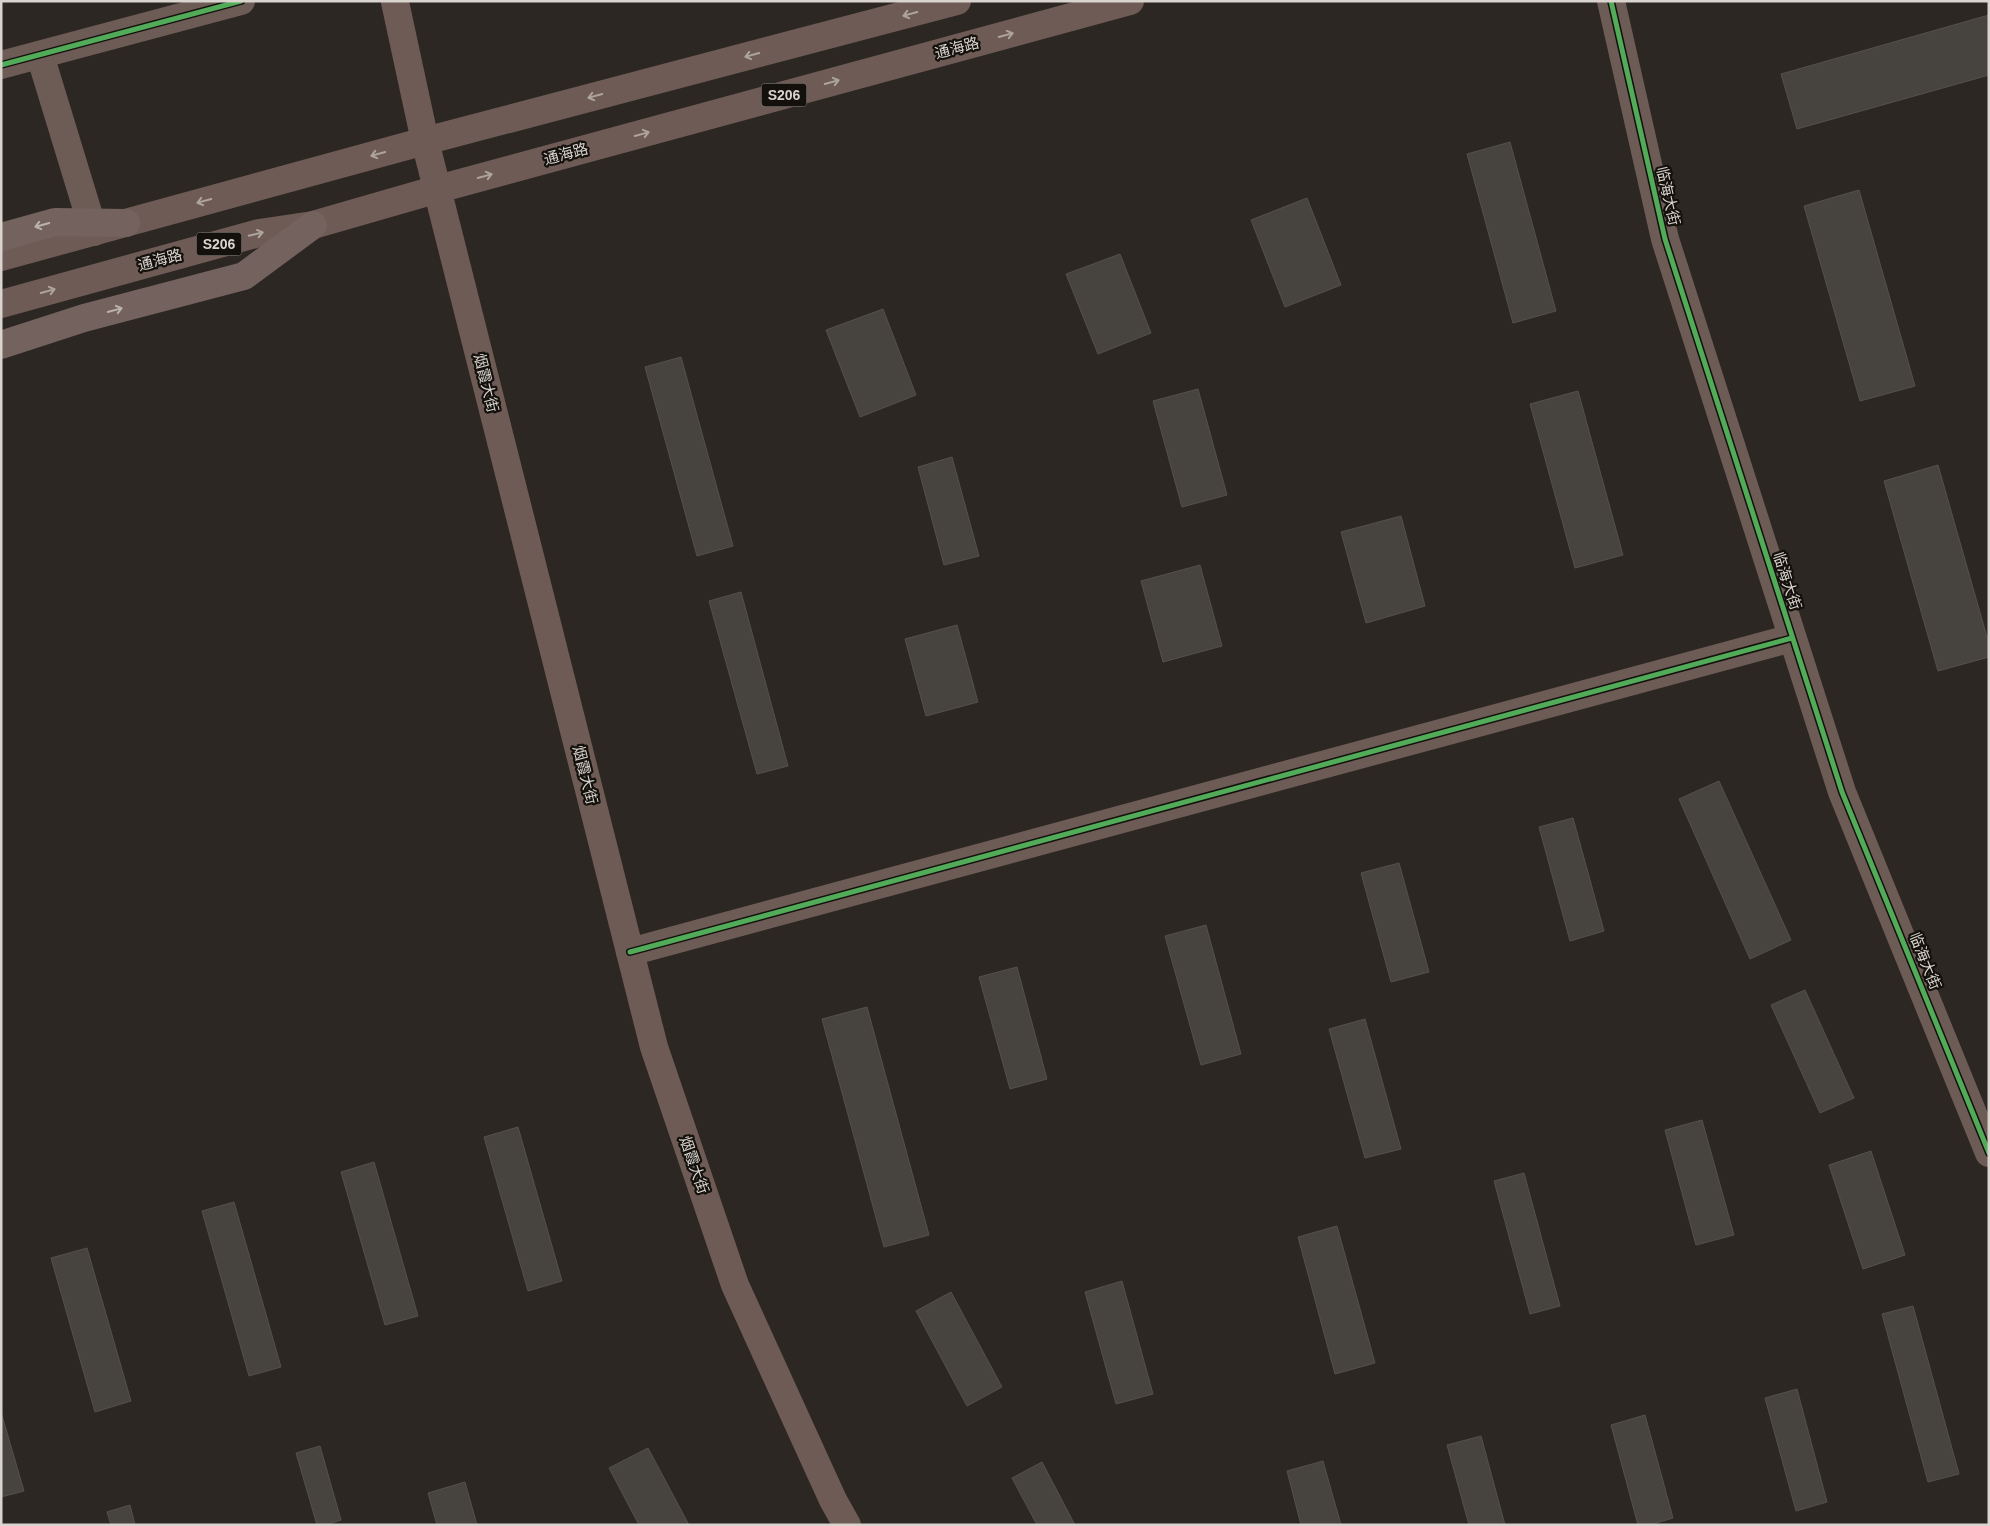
<svg xmlns="http://www.w3.org/2000/svg" width="1990" height="1526" font-family="Helvetica,'Noto Sans SC',sans-serif">
	<style>
		.building { fill: #474440; stroke: #54514d }
		.lines { fill: none; stroke-linecap: round; stroke-linejoin: round }
		.minor { stroke: #6d5b56; stroke-width: 28 }
		.major { stroke: #6e5b55; stroke-width: 28 }
		.highway { stroke: #73625d; stroke-width: 28 }
		.cycleway-casing { stroke: #14110d; stroke-width: 8 }
		.cycleway { stroke: #51ab58; stroke-width: 5 }
		.oneway { stroke: #aea49e }
		.oneway2 { stroke: #bab2ac }
		.labels { text-anchor: middle; stroke-width: 4.5; stroke-linejoin: round; paint-order: stroke }
		.shield { fill: #14110d; stroke: #9e9a94; stroke-width: 1 }
		.shield-label { font-size: 14px; font-weight: bold; fill: #d9d4ce }
		.street-label { font-size: 15px; fill: #d9d4ce; stroke: #14110d }
	</style>
	<rect width="100%" height="100%" fill="#2c2722"/>
	<!-- building -->
	<g class="building">
		<path d="M1989 15V75L1797 129 1781 74Z"/>
		<path d="M1510 142 1556 311 1513 323 1467 154Z"/>
		<path d="M1859 190 1915 386 1860 401 1804 206Z"/>
		<path d="M1307 198 1341 285 1285 307 1251 220Z"/>
		<path d="M1120 254 1151 333 1098 354 1066 274Z"/>
		<path d="M883 309 916 395 860 417 826 330Z"/>
		<path d="M681 357 733 546 697 556 645 367Z"/>
		<path d="M1198 389 1227 495 1182 507 1153 401Z"/>
		<path d="M1578 391 1623 555 1575 568 1530 404Z"/>
		<path d="M952 457 979 556 944 565 918 467Z"/>
		<path d="M1938 465 1989 644V657L1938 671 1884 481Z"/>
		<path d="M1401 516 1425 606 1366 623 1341 532Z"/>
		<path d="M1200 565 1222 646 1163 662 1141 581Z"/>
		<path d="M741 592 788 766 757 774 709 601Z"/>
		<path d="M957 625 978 702 926 716 905 639Z"/>
		<path d="M1719 781 1791 940 1750 959 1679 799Z"/>
		<path d="M1573 818 1604 931 1570 941 1539 827Z"/>
		<path d="M1399 863 1429 972 1391 982 1361 873Z"/>
		<path d="M1206 925 1241 1054 1201 1065 1165 936Z"/>
		<path d="M1017 967 1047 1079 1010 1089 979 977Z"/>
		<path d="M1805 990 1854 1098 1820 1113 1771 1005Z"/>
		<path d="M867 1007 929 1235 884 1247 822 1019Z"/>
		<path d="M1365 1019 1401 1149 1365 1158 1329 1029Z"/>
		<path d="M1702 1120 1734 1235 1696 1245 1665 1130Z"/>
		<path d="M518 1127 562 1281 528 1291 484 1137Z"/>
		<path d="M1871 1151 1905 1255 1863 1269 1829 1165Z"/>
		<path d="M374 1162 418 1316 385 1325 341 1172Z"/>
		<path d="M1524 1173 1560 1306 1530 1314 1494 1181Z"/>
		<path d="M234 1202 281 1367 249 1376 202 1211Z"/>
		<path d="M1337 1226 1375 1363 1335 1374 1298 1237Z"/>
		<path d="M87 1248 131 1401 95 1412 51 1258Z"/>
		<path d="M1122 1281 1153 1394 1116 1404 1085 1292Z"/>
		<path d="M951 1292 1002 1387 967 1406 916 1311Z"/>
		<path d="M1913 1306 1959 1474 1928 1482 1882 1314Z"/>
		<path d="M1797 1389 1827 1502 1796 1511 1765 1398Z"/>
		<path d="M1 1412 24 1491 1 1497Z"/>
		<path d="M1645 1415 1673 1518 1649 1525H1638L1611 1425Z"/>
		<path d="M1481 1436 1505 1525H1469L1447 1445Z"/>
		<path d="M320 1446 341 1520 325 1525H317L296 1453Z"/>
		<path d="M648 1448 689 1525H639L609 1468Z"/>
		<path d="M1323 1461 1341 1525H1301L1287 1471Z"/>
		<path d="M1042 1462 1075 1525H1037L1012 1478Z"/>
		<path d="M465 1482 477 1525H437L428 1493Z"/>
		<path d="M130 1505 135 1525H111L107 1512Z"/>
	</g>
	<g class="lines">
		<!-- minor -->
		<g class="minor">
			<path d="M1611 1 1665 239 1842 792 1989 1153"/>
			<path d="M40 55 94 232"/>
			<path d="M1 65 241 1"/>
			<path d="M630 952 1792 638"/>
		</g>
		<!-- major -->
		<g class="major">
			<path d="M395 2 425 141 654 1047 735 1285 833 1500 847 1525"/>
			<path d="M1 257 425 141 957 1"/>
			<path d="M1 304 259 233 313 225 438 189 1130 1"/>
		</g>
		<!-- highway -->
		<g class="highway">
			<path d="M1 237 55 222 126 223"/>
			<path d="M1 345 84 318 244 276 313 225"/>
		</g>
		<defs>
			<g id="cycleway">
				<path d="M1611 1 1665 239 1842 792 1989 1153"/>
				<path d="M1 65 241 1"/>
				<path d="M630 952 1792 638"/>
			</g>
		</defs>
		<!-- cycleway casing -->
		<use href="#cycleway" class="cycleway-casing"/>
		<!-- cycleway -->
		<use href="#cycleway" class="cycleway"/>
	</g>
	<!-- one-way arrows -->
	<defs><path id="oneway-shaft" d="M-6 0H5M1.5-3L5.5 0L1.5 3" fill="none" stroke-width="1.6" stroke-linecap="round" stroke-linejoin="round" transform="scale(1.25)"/></defs>
	<g class="oneway">
		<use href="#oneway-shaft" transform="translate(910 14) rotate(165)"/>
		<use href="#oneway-shaft" transform="translate(1006 35) rotate(-15)"/>
		<use href="#oneway-shaft" transform="translate(752 55) rotate(165)"/>
		<use href="#oneway-shaft" transform="translate(832 82) rotate(-15)"/>
		<use href="#oneway-shaft" transform="translate(595 96) rotate(165)"/>
		<use href="#oneway-shaft" transform="translate(642 134) rotate(-15)"/>
		<use href="#oneway-shaft" transform="translate(378 154) rotate(165)"/>
		<use href="#oneway-shaft" transform="translate(485 176) rotate(-15)"/>
		<use href="#oneway-shaft" transform="translate(204 201) rotate(165)"/>
		<use href="#oneway-shaft" transform="translate(256 234) rotate(-13)"/>
		<use href="#oneway-shaft" transform="translate(48 291) rotate(-15)"/>
	</g>
	<g class="oneway2">
		<use href="#oneway-shaft" transform="translate(42 225) rotate(164)"/>
		<use href="#oneway-shaft" transform="translate(115 310) rotate(-15)"/>
	</g>
	<g class="labels">
		<!-- shield labels -->
		<g class="shield">
			<rect x="761.5" y="83.5" width="45" height="23" rx="4"/>
			<rect x="196.5" y="232.5" width="45" height="23" rx="4"/>
		</g>
		<g class="shield-label">
			<text x="784" y="100">S206</text>
			<text x="219" y="249">S206</text>
		</g>
		<!-- street labels -->
		<g class="street-label">
			<text transform="translate(957 48) rotate(-15)" y="5">通海路</text>
			<text transform="translate(566 154) rotate(-15)" y="5">通海路</text>
			<text transform="translate(1668 196) rotate(77)" y="5">临海大街</text>
			<text transform="translate(160 260) rotate(-15)" y="5">通海路</text>
			<text transform="translate(486 383) rotate(76)" y="5">烟霞大街</text>
			<text transform="translate(1787 581) rotate(72)" y="5">临海大街</text>
			<text transform="translate(585 775) rotate(76)" y="5">烟霞大街</text>
			<text transform="translate(1925 961) rotate(68)" y="5">临海大街</text>
			<text transform="translate(694 1165) rotate(71)" y="5">烟霞大街</text>
		</g>
	</g>
	<!-- border -->
	<rect width="1990" height="1526" fill="none" stroke="#d9d4ce" stroke-width="5"/>
</svg>
